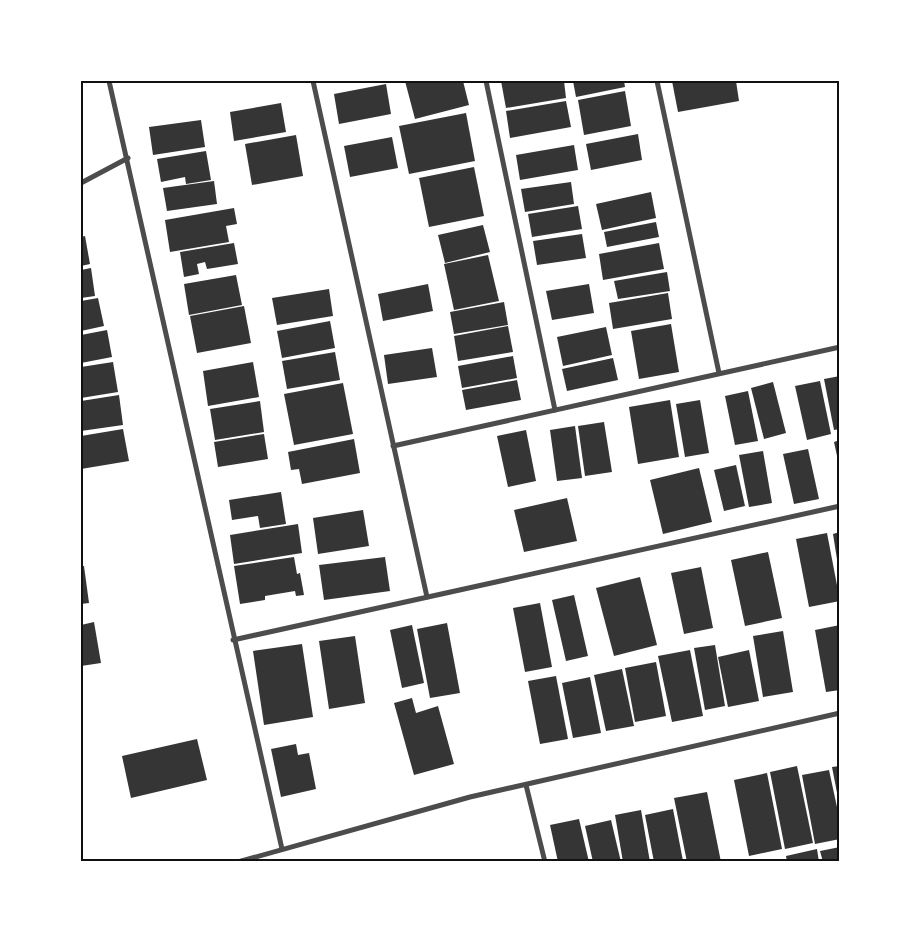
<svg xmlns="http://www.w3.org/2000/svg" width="921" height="943" font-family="'Sofia Sans Condensed',sans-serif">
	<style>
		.building { fill: #353535 }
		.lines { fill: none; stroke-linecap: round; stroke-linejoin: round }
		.minor { stroke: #4c4c4c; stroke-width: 5 }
		.neatline { fill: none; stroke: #111; stroke-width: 2 }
	</style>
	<rect width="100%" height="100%" fill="#fff"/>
	<!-- building -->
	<g class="building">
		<path d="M405 81H463L469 105 415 119Z"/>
		<path d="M501 81H564L566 98 506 108Z"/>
		<path d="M573 81H624L625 87 576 97Z"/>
		<path d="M672 81H736L739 101 678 112Z"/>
		<path d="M386 84 391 114 339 124 334 94Z"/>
		<path d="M625 91 631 126 584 135 578 100Z"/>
		<path d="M566 101 571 127 510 138 506 111Z"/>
		<path d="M281 103 286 132 234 141 230 112Z"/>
		<path d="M466 113 475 161 409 174 399 126Z"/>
		<path d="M201 120 205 147 153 155 149 127Z"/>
		<path d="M638 134 642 160 591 170 586 144Z"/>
		<path d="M296 135 303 176 252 185 245 144Z"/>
		<path d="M392 137 398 168 350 177 344 146Z"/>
		<path d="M574 145 578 170 520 180 516 155Z"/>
		<path d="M206 151 211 180 186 184 185 177 161 182 157 159Z"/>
		<path d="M474 167 484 216 429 227 419 178Z"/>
		<path d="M214 181 217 204 167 211 163 188Z"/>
		<path d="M571 182 574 204 525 212 521 189Z"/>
		<path d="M651 192 656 218 602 230 596 204Z"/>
		<path d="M578 206 582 229 532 237 528 214Z"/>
		<path d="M234 208 237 224 226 226 229 242 170 252 165 220Z"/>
		<path d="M656 222 659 237 607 247 604 232Z"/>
		<path d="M483 225 490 252 445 263 438 235Z"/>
		<path d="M582 234 586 258 537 265 533 241Z"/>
		<path d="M85 236 90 264 81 266V237Z"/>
		<path d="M234 243 238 264 207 269 205 262 197 264 199 274 184 277 180 252Z"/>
		<path d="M659 243 664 269 603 280 599 254Z"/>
		<path d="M488 255 499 301 454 310 444 264Z"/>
		<path d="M91 268 95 296 81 298V270Z"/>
		<path d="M667 272 670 291 618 299 614 281Z"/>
		<path d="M236 275 242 305 189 315 184 284Z"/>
		<path d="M428 284 433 311 383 321 378 294Z"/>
		<path d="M589 284 594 313 552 320 546 291Z"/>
		<path d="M329 289 333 316 277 325 272 298Z"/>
		<path d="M668 293 672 319 613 329 609 303Z"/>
		<path d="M98 298 104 326 81 331V301Z"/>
		<path d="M504 302 508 325 454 334 450 312Z"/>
		<path d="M244 306 251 343 197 353 190 316Z"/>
		<path d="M330 321 335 348 282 358 277 331Z"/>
		<path d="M671 324 679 372 639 379 631 331Z"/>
		<path d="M508 326 513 352 458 361 454 336Z"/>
		<path d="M606 327 612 355 563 366 557 337Z"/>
		<path d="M107 330 112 357 81 363V335Z"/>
		<path d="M432 348 437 377 388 384 384 355Z"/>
		<path d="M335 352 340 380 287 389 282 361Z"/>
		<path d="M513 356 517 378 462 388 458 366Z"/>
		<path d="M613 358 618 380 567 391 562 369Z"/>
		<path d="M113 362 118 392 81 398V367Z"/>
		<path d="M253 362 259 397 208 406 203 371Z"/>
		<path d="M840 376V429L834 430 824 379Z"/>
		<path d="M517 380 521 400 466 410 462 390Z"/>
		<path d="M820 381 831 434 807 440 795 386Z"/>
		<path d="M773 382 786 433 764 439 751 388Z"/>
		<path d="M343 383 353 434 294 445 284 394Z"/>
		<path d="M748 391 758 441 735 445 725 396Z"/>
		<path d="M119 395 123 425 81 431V401Z"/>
		<path d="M670 400 679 457 638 464 629 407Z"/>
		<path d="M700 400 709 453 685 457 676 404Z"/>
		<path d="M260 401 264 432 215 440 210 409Z"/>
		<path d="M604 422 612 472 585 476 578 426Z"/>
		<path d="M575 426 582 478 557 481 550 430Z"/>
		<path d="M123 429 129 461 81 469V436Z"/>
		<path d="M526 430 536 481 508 487 497 436Z"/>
		<path d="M264 434 268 459 218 467 214 442Z"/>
		<path d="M354 439 360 473 302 484 299 469 291 470 288 452Z"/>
		<path d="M840 440V465H839L834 442Z"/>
		<path d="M808 449 819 499 794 504 783 454Z"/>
		<path d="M763 451 772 503 749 507 739 455Z"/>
		<path d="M736 465 745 506 724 511 714 470Z"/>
		<path d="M699 468 712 522 663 534 650 480Z"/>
		<path d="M281 492 286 524 260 528 258 516 232 520 229 500Z"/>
		<path d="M567 498 577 541 524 552 514 510Z"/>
		<path d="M363 510 369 546 318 554 313 518Z"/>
		<path d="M298 524 302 553 234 564 230 535Z"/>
		<path d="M840 532V572H839L833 534Z"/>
		<path d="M827 533 840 601 809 607 796 539Z"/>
		<path d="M768 552 782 618 745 626 731 560Z"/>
		<path d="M294 557 297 574 300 573 304 595 296 596 295 591 265 596V600L240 604 234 566Z"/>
		<path d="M385 557 390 591 324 600 319 565Z"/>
		<path d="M81 566H84L89 603 81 604Z"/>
		<path d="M701 567 713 628 684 634 671 573Z"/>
		<path d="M640 577 657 645 614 656 596 588Z"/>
		<path d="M574 595 588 656 566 661 552 600Z"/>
		<path d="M540 603 552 667 525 672 513 608Z"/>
		<path d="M94 622 101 663 81 666V625Z"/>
		<path d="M447 623 460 693 430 698 417 629Z"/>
		<path d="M412 625 424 683 402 688 390 630Z"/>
		<path d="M840 625V690L826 692 815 630Z"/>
		<path d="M783 631 793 692 763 697 753 636Z"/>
		<path d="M355 636 365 703 329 709 319 641Z"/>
		<path d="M302 644 313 717 264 725 253 651Z"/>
		<path d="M715 645 725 706 705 710 694 648Z"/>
		<path d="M690 650 703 716 672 722 658 656Z"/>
		<path d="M749 650 759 701 728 707 718 657Z"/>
		<path d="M656 662 666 716 635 722 625 668Z"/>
		<path d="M622 669 634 726 606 731 594 675Z"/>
		<path d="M556 676 568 739 540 744 528 681Z"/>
		<path d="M590 677 601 733 573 738 562 683Z"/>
		<path d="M412 698 416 713 438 706 454 764 414 775 394 703Z"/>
		<path d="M197 739 207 780 131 798 122 756Z"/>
		<path d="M296 744 298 755 309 753 316 789 281 797 271 749Z"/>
		<path d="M797 766 813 843 785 849 770 772Z"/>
		<path d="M840 766V803H839L832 767Z"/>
		<path d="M829 770 840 821V839L815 844 802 775Z"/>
		<path d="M767 773 782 849 749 856 734 780Z"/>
		<path d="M707 792 721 862H687L674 798Z"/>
		<path d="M673 809 683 861 654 862 645 815Z"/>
		<path d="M641 810 650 862H623L615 815Z"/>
		<path d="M579 819 589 862H558L550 825Z"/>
		<path d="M611 820 621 862H593L585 826Z"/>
		<path d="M840 847V862H823L820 851Z"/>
		<path d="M817 849 819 862H787L786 856Z"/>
	</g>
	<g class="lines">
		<!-- minor -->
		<g class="minor">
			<path d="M109 81 282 849"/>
			<path d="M313 81 427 597"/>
			<path d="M486 81 555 410"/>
			<path d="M657 81 719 373"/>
			<path d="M81 183 128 158"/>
			<path d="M393 446 840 347"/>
			<path d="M233 640 840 506"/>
			<path d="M526 785 545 862"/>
			<path d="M238 862 470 797 840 713"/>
		</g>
	</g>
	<!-- border -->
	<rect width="921" height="943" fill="none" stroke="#ffffff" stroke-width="165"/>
	<rect x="82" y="82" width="756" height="778" class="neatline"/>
</svg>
